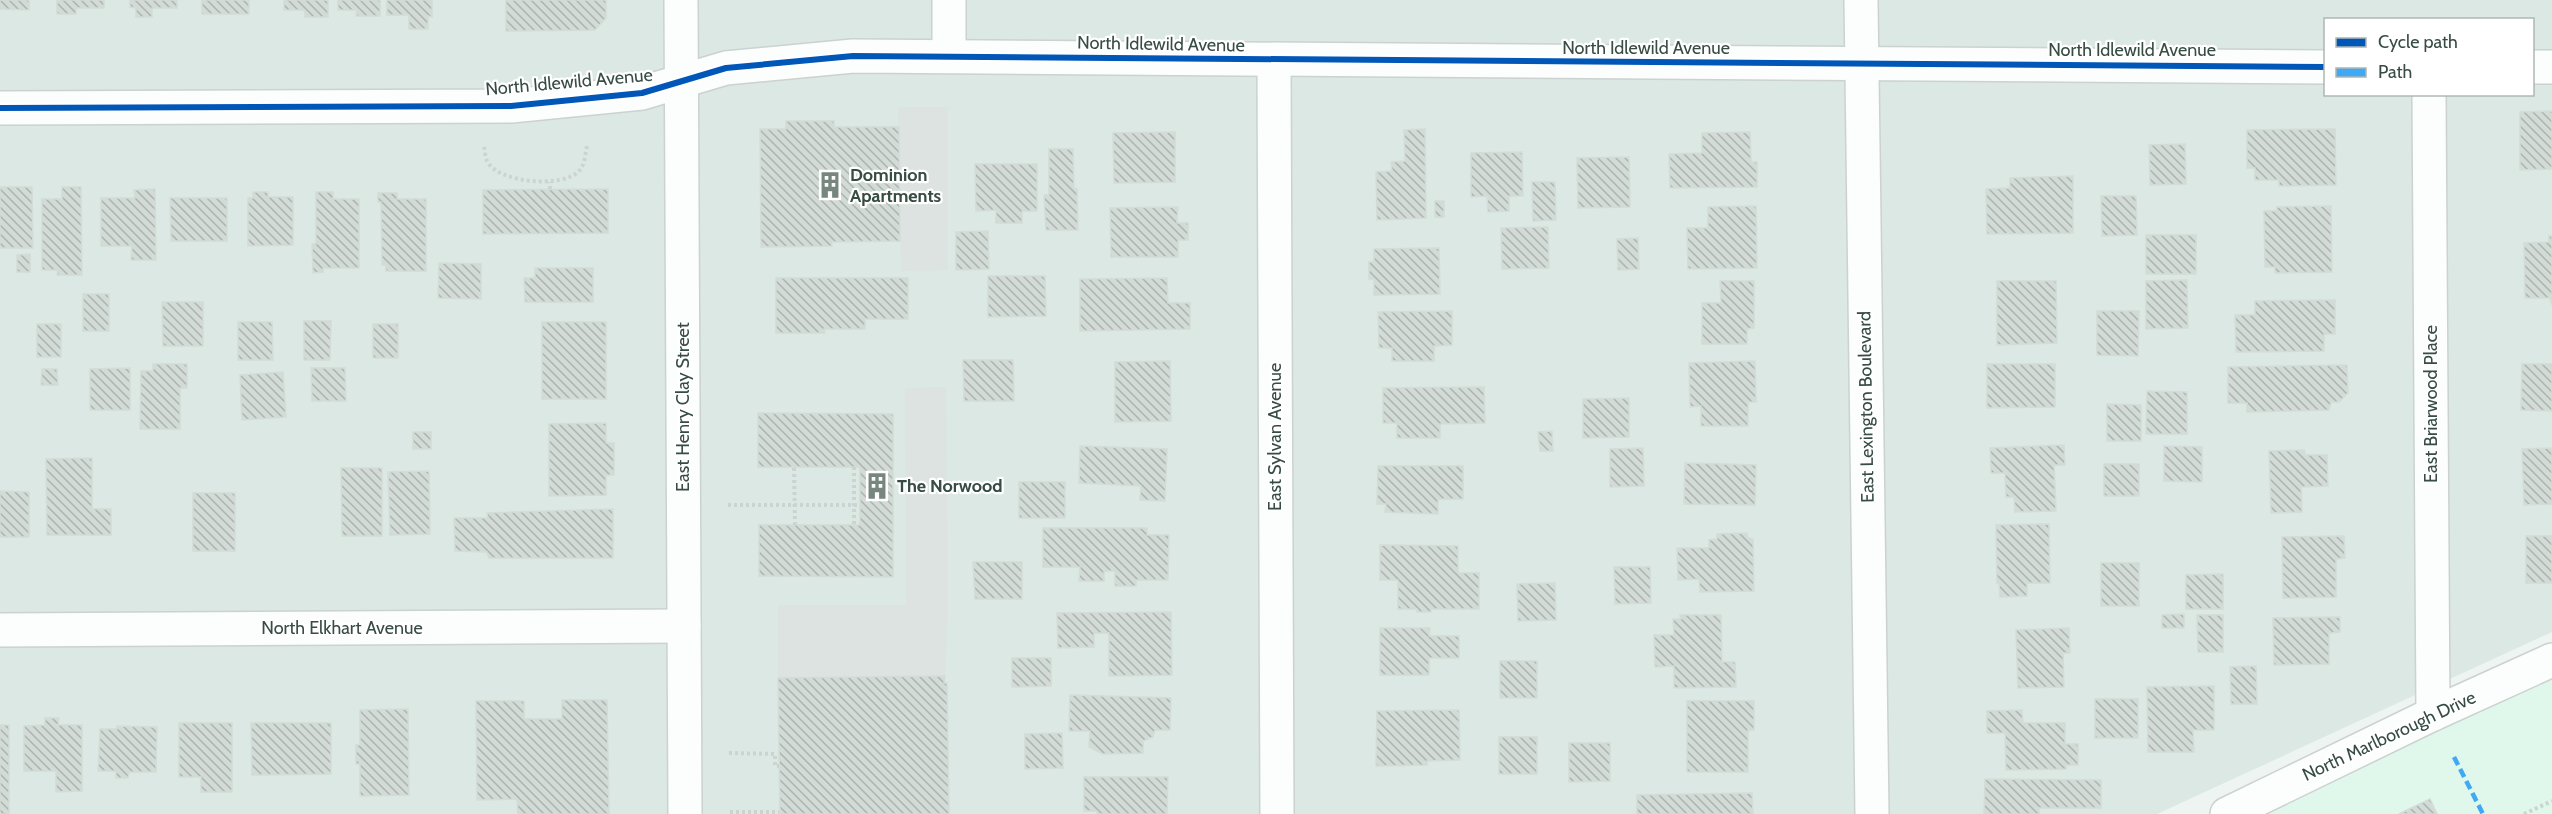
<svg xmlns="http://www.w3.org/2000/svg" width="2552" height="814" font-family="Cabin,sans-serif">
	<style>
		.residential { fill: #dbe8e3; fill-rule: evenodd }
		.commercial { fill: #e0f7ec }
		.parking { fill: #dce3e0 }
		.building { fill: url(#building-back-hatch); stroke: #d3dcd8; stroke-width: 1.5 }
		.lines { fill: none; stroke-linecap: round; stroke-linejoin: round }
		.minor-casing { stroke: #cbd2cf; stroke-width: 36 }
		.path { stroke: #ccd4d1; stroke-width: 4; stroke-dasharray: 3 3; stroke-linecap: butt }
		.minor { stroke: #fcfdfd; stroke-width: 33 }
		.quiet { stroke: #3fa9f5; stroke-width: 4.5; stroke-dasharray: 9 4.5; stroke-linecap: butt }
		.cycleway-casing { stroke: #fff; stroke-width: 10 }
		.cycleway { stroke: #0057b8; stroke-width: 6 }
		.labels { text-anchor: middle; stroke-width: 4.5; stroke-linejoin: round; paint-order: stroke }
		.street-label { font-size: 18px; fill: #374c43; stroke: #fff }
		.poi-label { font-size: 18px; font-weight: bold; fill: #374c43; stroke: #fff; text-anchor: start }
	</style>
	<defs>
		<pattern id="building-back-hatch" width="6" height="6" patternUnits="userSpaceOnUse" patternTransform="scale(1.5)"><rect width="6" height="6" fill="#d3dbd7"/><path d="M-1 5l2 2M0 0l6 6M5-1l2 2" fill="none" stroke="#acb4b0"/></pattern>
	</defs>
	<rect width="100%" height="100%" fill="#eef4f1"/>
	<!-- residential -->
	<path class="residential" d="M0 0H2552V632L2157 814H0ZM2326 20H2532V94H2326Z"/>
	<!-- commercial -->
	<path class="commercial" d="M2552 660V814H2227Z"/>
	<!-- parking -->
	<g class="parking">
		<path d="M898 107H948V270L901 271Z"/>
		<path d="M946 387 948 605 945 676 778 678V605H906L905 388Z"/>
	</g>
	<!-- building -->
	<g class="building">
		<path d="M0 0H29V10L0 9Z"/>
		<path d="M57 0H104V8H76V14H57Z"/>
		<path d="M130 0H177V8H152V17H136V8L130 7Z"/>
		<rect x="202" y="0" width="47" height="14"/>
		<path d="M284 0H328V17H305V10H284Z"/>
		<path d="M338 0H380V16H356L357 10H338Z"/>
		<path d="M387 0H432V17L428 16V29H409V15H387Z"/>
		<path d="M506 0H606V18L595 30 506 31Z"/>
		<path d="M2552 111V169L2520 170V112Z"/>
		<path d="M786 121H834V127H899L900 241 831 242 832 246 761 247 760 129H786Z"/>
		<path d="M1425 129 1426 218 1377 220 1376 172 1392 171 1391 162 1405 161 1404 130Z"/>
		<path d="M2335 129 2336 185 2279 186V180H2255V168H2247V130Z"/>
		<path d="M1175 132V182L1114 183 1113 133Z"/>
		<path d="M1750 132 1751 162H1757V187L1670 188 1669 154 1702 153V133Z"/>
		<path d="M2185 144 2186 184 2150 185 2149 145Z"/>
		<path d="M1049 149H1073L1074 189H1077L1078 230H1046L1044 195H1049Z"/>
		<path d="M1522 152 1523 196H1509V211L1488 212 1487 196 1471 197V153Z"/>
		<path d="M1629 157 1630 207 1578 208 1577 158Z"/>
		<path d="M975 164H1037V211H1022V223H996V210L976 211Z"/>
		<path d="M2073 176V233L1987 234 1986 189 2010 188V178Z"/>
		<path d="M1532 182H1555L1556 220 1533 221Z"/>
		<path d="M0 187H32L33 248H0Z"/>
		<path d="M62 187H81L82 275H57L58 270H42V199H62Z"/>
		<path d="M155 189 156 260H131L132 246H101V198H135L134 190Z"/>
		<path d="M608 189V233L483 234V190Z"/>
		<path d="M253 192H268V197H293V245L248 246V198H253Z"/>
		<path d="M316 192H333V199H359V268H323V272L313 273 312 244H316Z"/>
		<path d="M378 193H397V199H426V271H386V265H382L381 202H378Z"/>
		<path d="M2101 196H2136L2137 235 2102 236Z"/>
		<path d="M170 198H227V241H171Z"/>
		<rect x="1435" y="201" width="9" height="16"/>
		<path d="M1756 206 1757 268 1688 269 1687 228H1708V207Z"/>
		<path d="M2331 206 2332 272 2275 273V267H2265L2264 211H2277V207Z"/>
		<path d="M1178 207 1177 223H1188V240H1178V257H1111L1110 208Z"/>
		<path d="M1548 227 1549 268 1502 269 1501 228Z"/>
		<path d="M988 231 989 269 956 270V232Z"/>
		<rect x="2146" y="235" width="50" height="39"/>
		<path d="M2549 236H2552V305L2550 298H2525L2524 243 2549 242Z"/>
		<path d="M1638 238 1639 269 1618 270 1617 239Z"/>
		<path d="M1439 248 1440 294 1374 295V279H1369V262H1374V249Z"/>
		<path d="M30 254V272H17V255Z"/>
		<path d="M439 263 481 264V299L438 298Z"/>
		<path d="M535 268H593V302H525L524 278H535Z"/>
		<path d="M988 276H1045L1046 316 988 317Z"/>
		<path d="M776 278H908V319H865V329H824L825 333H776Z"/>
		<path d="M1167 278 1168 303H1190V329L1080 331V279Z"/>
		<path d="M2187 280 2188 328 2146 329V281Z"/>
		<path d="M1720 281H1754V328L1747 329V344H1702V303H1721Z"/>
		<path d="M1997 281H2056L2057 343 1997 345Z"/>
		<rect x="83" y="294" width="26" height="37"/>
		<path d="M2335 300V334H2324V351L2236 352 2235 315H2255V301Z"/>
		<path d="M162 302H203V346H163Z"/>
		<path d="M1452 311V345L1434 346V361H1392V348H1379L1378 312Z"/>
		<path d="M2097 311H2139L2138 356 2097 355Z"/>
		<path d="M304 321H331L330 360H304Z"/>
		<path d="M238 322H272L273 360H238Z"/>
		<rect x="542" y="322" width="64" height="77"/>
		<rect x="37" y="324" width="24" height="33"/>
		<rect x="373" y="324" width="25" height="34"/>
		<path d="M963 360H1013L1014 401H964Z"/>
		<path d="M1170 361 1171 421 1115 422V362Z"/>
		<path d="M1755 361 1756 402H1748V426H1701V406L1690 407 1689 363Z"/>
		<path d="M153 364H187V388H180V429H140L141 371H153Z"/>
		<path d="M1987 364H2055V407L1987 408Z"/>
		<path d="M2522 364H2552V411L2521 410Z"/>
		<path d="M2347 365 2348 393 2339 402H2331L2329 410 2247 412V403H2228V367Z"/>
		<path d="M130 368V410H90V369Z"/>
		<path d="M311 368H345L346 401H312Z"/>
		<path d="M42 369H57L58 385H41Z"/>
		<path d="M283 372 286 417 242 420 240 375Z"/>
		<path d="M1484 387 1485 423 1440 424V438H1397V423H1383V388Z"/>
		<path d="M2147 391 2187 392V434H2146Z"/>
		<path d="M1629 398V437L1583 438V399Z"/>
		<path d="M2107 404 2141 405V441H2107Z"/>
		<path d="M758 413 893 414V577L759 576V525H860V467H758Z"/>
		<path d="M606 423V443H614V475H606V495L549 496V424Z"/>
		<path d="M1552 431 1553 451H1540L1538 432Z"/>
		<rect x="413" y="432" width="18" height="17"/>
		<path d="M2064 445 2065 465H2054L2056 511 2015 512 2014 497H2006L2005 473H1991L1990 448Z"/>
		<path d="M1080 446 1167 449 1165 501 1140 500 1141 486 1079 483Z"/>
		<path d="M2164 446 2202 447V482L2164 481Z"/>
		<path d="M1643 448 1644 486 1610 487V449Z"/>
		<path d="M2552 448V504L2524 505 2522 449Z"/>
		<path d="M2304 450 2305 455H2327L2328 486 2301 487 2302 512 2271 513 2269 451Z"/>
		<path d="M92 458V509H111V535H47L46 459Z"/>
		<path d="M1685 463 1756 465 1755 505 1684 504Z"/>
		<rect x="2104" y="464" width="35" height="32"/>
		<path d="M1378 466H1463V499H1438V514L1385 512 1386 504H1377Z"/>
		<path d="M341 468H382V536H342Z"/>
		<path d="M429 471 430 534 390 535 388 472Z"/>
		<rect x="1019" y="482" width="46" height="36"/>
		<path d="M0 491 29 492V537H0Z"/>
		<rect x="193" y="493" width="42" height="58"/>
		<path d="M613 509V558H489L487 552 455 551 454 518H488L487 513Z"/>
		<path d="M2049 524 2050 583H2027V596L2000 597 1999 583H1997L1996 525Z"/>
		<path d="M1043 528H1147V535H1169L1168 580H1136V586H1115V571H1104V581H1079L1080 567H1043Z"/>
		<path d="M1747 533 1748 538 1753 539 1754 591 1700 592 1699 579 1678 580 1677 548H1709V540L1717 539V534Z"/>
		<path d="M2344 536 2345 558 2336 559V597L2283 598 2282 537Z"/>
		<rect x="2526" y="536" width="26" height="47"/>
		<path d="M1380 545 1458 546V573H1479V609H1431V612H1417V609H1398V580H1380Z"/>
		<path d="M973 562H1022V599H975Z"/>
		<rect x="2101" y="563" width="38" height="43"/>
		<path d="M1614 567H1650L1651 603 1615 604Z"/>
		<path d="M2223 574V609H2186V575Z"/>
		<path d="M1555 583 1556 620 1518 621 1517 584Z"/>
		<path d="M1171 612 1172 675 1109 676V633H1094V647L1058 648 1057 613Z"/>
		<path d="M2184 614V628H2162V615Z"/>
		<path d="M1680 615H1721L1722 662H1735L1736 687 1674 688V666L1655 667 1654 635H1674L1673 619H1681Z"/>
		<path d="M2197 615H2223V652H2198Z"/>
		<path d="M2340 617V632L2329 633V664L2274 665 2273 618Z"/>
		<path d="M1380 628H1430L1429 636H1459V658H1429V675H1380Z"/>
		<path d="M2069 628 2070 653H2063L2064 687 2018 688 2016 630Z"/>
		<path d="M1012 658H1051V686L1012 687Z"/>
		<rect x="1500" y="661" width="37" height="37"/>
		<path d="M2256 666 2257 704H2231L2230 667Z"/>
		<path d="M945 676 944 683H947L949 814H780L778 678Z"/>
		<path d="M2214 686V730H2193L2194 752H2148L2147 687Z"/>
		<path d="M1070 695 1171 698 1170 730H1155L1153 737 1143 741V753L1103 754 1089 747 1090 731H1069Z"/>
		<rect x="2095" y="699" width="43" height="39"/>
		<path d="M562 700H607L609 814H518L517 799 477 800 476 701H524V719H562Z"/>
		<path d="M1687 701H1754V730H1748V772H1687Z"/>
		<path d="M408 709 409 795 360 796V764H356V745H360V710Z"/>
		<path d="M1459 710 1460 760 1427 761V765L1376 766 1377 711Z"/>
		<path d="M2022 710 2023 723H2065V744H2078V765H2066V769L2006 770 2005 733H1987V711Z"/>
		<path d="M45 718H59L58 725H82V791L56 792V771H24V726L45 725Z"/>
		<path d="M179 723H232V792H201V777H179Z"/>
		<path d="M251 723H331V774L252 775Z"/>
		<rect x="0" y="725" width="9" height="89"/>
		<path d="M117 726 157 727 156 772H129L128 778H116V771H98L100 729H117Z"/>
		<path d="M1062 733 1063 768 1025 769V734Z"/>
		<rect x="1499" y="737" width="38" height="37"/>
		<path d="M1569 743H1610V781L1569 782Z"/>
		<path d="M1084 777H1168L1167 814H1097V811H1084Z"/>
		<path d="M1985 779 2101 780V808H2039V814H1984Z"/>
		<path d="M1752 793 1753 814H1637V795Z"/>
		<path d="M2430 799 2437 814H2399Z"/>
	</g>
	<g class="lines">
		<defs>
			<g id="minor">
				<path d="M681 0 685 814"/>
				<path d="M949 0V56"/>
				<path d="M1861 0 1872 814"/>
				<path d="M1274 61 1277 814"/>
				<path d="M2532 67H2552"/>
				<path d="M2429 94 2433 714"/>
				<path d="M0 108 511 106 642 93 726 68 853 56 2326 67"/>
				<path d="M0 630 684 626"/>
				<path d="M2227 814 2433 714 2552 660"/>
			</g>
		</defs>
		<!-- minor casing -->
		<use href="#minor" class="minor-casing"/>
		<!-- path -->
		<g class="path">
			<path d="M484 147C485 151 485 157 487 161 498 183 560 188 578 172 585 166 585 155 587 146"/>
			<path d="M550 189V182"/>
			<path d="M854 467V525"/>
			<path d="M794 468 795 525"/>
			<path d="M728 505H860"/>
			<path d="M729 753 775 754V766H779"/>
			<path d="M730 812H779"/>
			<path d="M2524 814 2552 801"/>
		</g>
		<!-- minor -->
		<use href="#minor" class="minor"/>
		<!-- quiet -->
		<path class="quiet" d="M2454 757 2483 814"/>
		<defs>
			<path id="cycleway" d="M0 108 511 106 642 93 726 68 853 56 2326 67"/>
		</defs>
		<!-- cycleway casing -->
		<use href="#cycleway" class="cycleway-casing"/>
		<!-- cycleway -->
		<use href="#cycleway" class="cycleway"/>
	</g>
	<!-- icons -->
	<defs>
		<symbol id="building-bare" viewBox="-9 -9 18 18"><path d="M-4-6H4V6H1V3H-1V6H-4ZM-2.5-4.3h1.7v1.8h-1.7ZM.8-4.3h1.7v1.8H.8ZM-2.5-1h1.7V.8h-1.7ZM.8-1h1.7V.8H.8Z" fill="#778780" stroke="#fff" stroke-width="2.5" paint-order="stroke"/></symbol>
	</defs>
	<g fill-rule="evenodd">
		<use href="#building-bare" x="811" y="166" width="38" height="38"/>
		<use href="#building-bare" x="858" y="467" width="38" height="38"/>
	</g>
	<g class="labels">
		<!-- street labels -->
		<g class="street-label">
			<text transform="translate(1161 44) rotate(1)" y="6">North Idlewild Avenue</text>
			<text x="1646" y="54">North Idlewild Avenue</text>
			<text x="2132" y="56">North Idlewild Avenue</text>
			<text transform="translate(569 82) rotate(-5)" y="6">North Idlewild Avenue</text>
			<text transform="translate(2431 404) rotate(-90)" y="6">East Briarwood Place</text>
			<text transform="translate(683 407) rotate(-90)" y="6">East Henry Clay Street</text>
			<text transform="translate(1866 407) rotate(-91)" y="6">East Lexington Boulevard</text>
			<text transform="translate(1275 437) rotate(-90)" y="6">East Sylvan Avenue</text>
			<text x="342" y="634">North Elkhart Avenue</text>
			<text transform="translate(2389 736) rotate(-25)" y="6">North Marlborough Drive</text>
		</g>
		<!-- poi labels -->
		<g class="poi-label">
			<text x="850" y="181">Dominion<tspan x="850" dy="21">Apartments</tspan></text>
			<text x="897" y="492">The Norwood</text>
		</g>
	</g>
	<!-- legend -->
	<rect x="2324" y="18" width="210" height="78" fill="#ffffff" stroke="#afb7b4" stroke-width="1.5"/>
	<rect x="2336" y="38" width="30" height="9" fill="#0057b8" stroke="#afb7b4" stroke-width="1.5"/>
	<text x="2378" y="48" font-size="18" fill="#374c43">Cycle path</text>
	<rect x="2336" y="68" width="30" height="9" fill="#3fa9f5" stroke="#afb7b4" stroke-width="1.5"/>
	<text x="2378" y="78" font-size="18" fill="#374c43">Path</text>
</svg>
